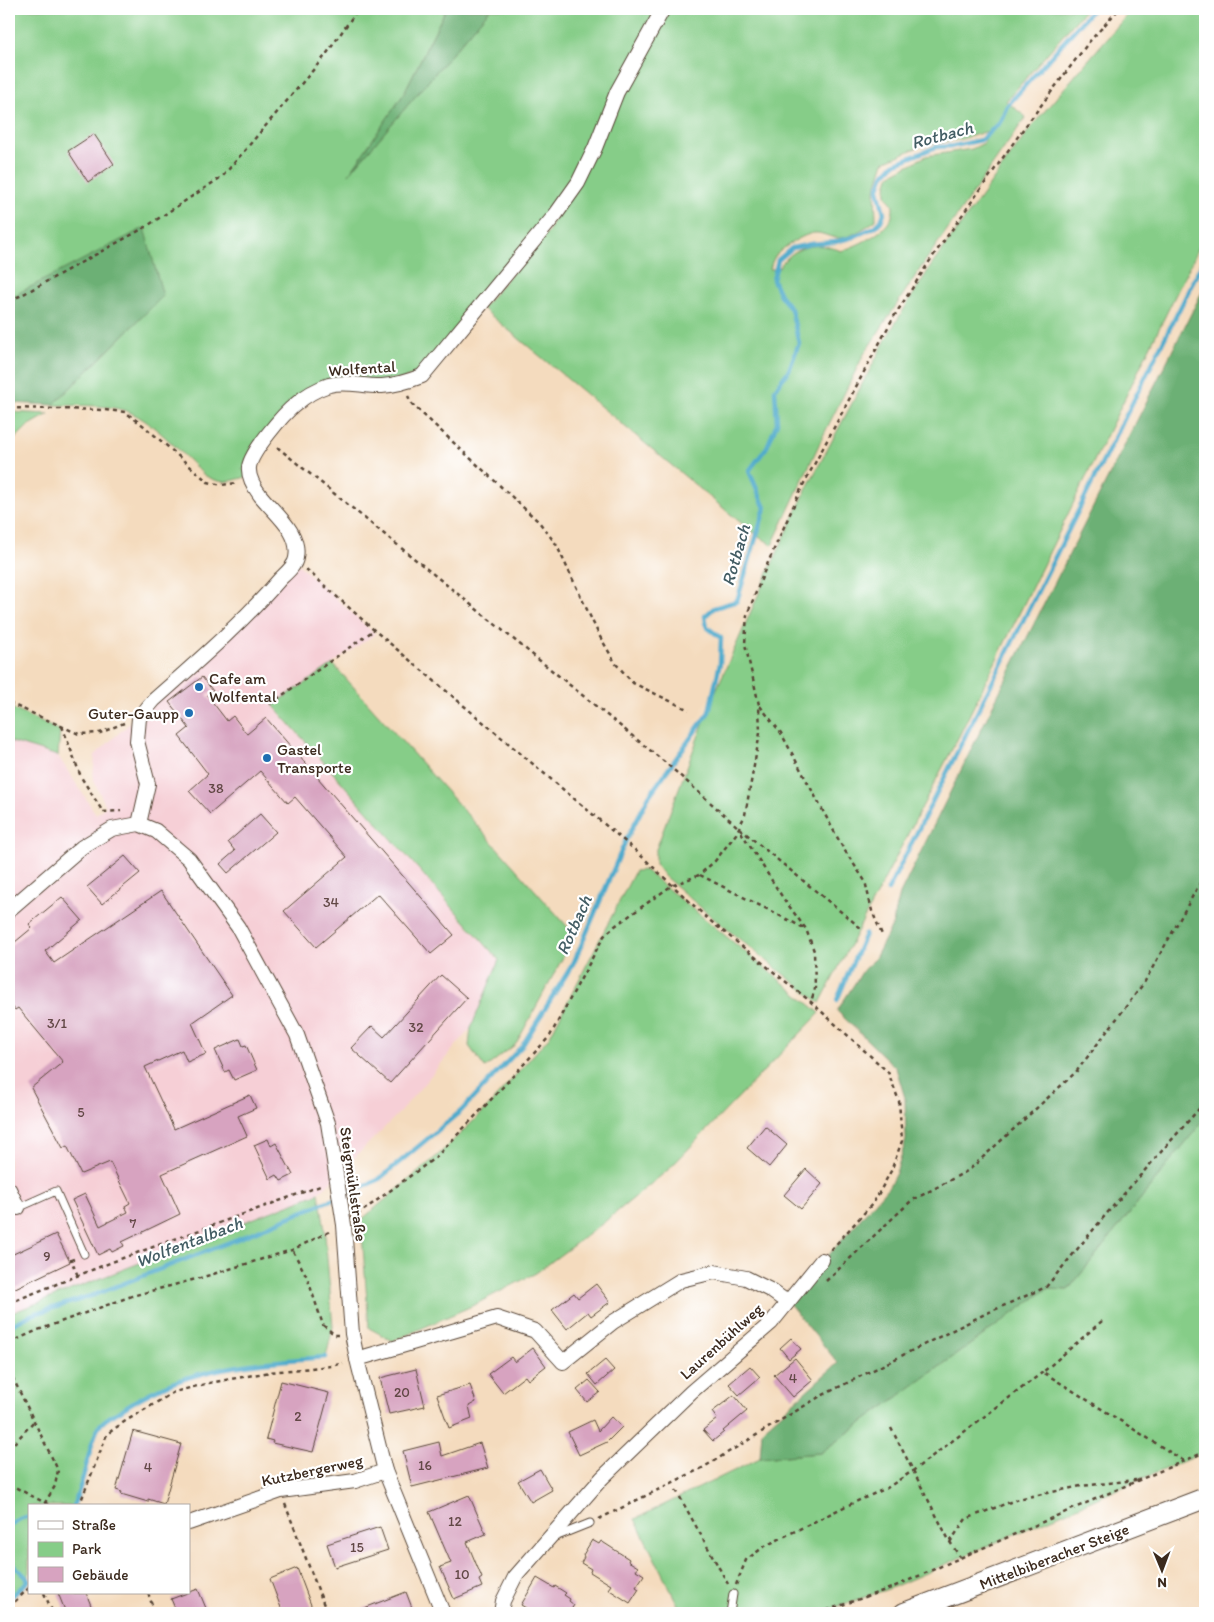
<svg xmlns="http://www.w3.org/2000/svg" width="1214" height="1622" font-family="Itim,sans-serif">
	<style>
		.built { fill: #f6cfd6 }
		.green { fill: #86cd88; stroke: #607c53; fill-rule: evenodd }
		.forest { fill: #6cb074; stroke: #546d49 }
		.lines { fill: none; stroke-linecap: round; stroke-linejoin: round }
		.stream { stroke: #4faacc; stroke-width: 4.5 }
		.building { fill: #d7a3c0 }
		.lane-casing { stroke: #574536; stroke-width: 9 }
		.street-casing { stroke: #574536; stroke-width: 16 }
		.secondary-casing { stroke: #574536; stroke-width: 22 }
		.path { stroke: #574536; stroke-width: 2.5; stroke-dasharray: 4 4; stroke-linecap: butt }
		.lane { stroke: #fff; stroke-width: 7 }
		.street { stroke: #fff; stroke-width: 14 }
		.secondary { stroke: #fff; stroke-width: 20 }
		.poi-dot { fill: #1f6fb2; stroke: #fff; stroke-width: 2 }
		.labels { text-anchor: middle; stroke-width: 4.5; stroke-linejoin: round; paint-order: stroke }
		.number-label { font-size: 14px; fill: #624846 }
		.street-label { font-size: 16px; fill: #3b2a1e; stroke: #fff }
		.poi-label { font-size: 16px; fill: #3b2a1e; stroke: #fff; text-anchor: start }
		.water-label { font-size: 18px; font-style: italic; fill: #435d64; stroke: #fff }
	</style>
	<rect width="100%" height="100%" fill="#fff"/>
	<filter id="ink" filterUnits="userSpaceOnUse"><feTurbulence type="fractalNoise" baseFrequency=".02" numOctaves="2"/><feDisplacementMap in="SourceGraphic" scale="10" xChannelSelector="R" yChannelSelector="G"/><feConvolveMatrix kernelMatrix="1 2 1 2 8 2 1 2 1" color-interpolation-filters="sRGB"/></filter>
	<filter id="wash" filterUnits="userSpaceOnUse"><feTurbulence type="fractalNoise" baseFrequency=".0096" numOctaves="4" result="noise"/><feDisplacementMap in="SourceGraphic" scale="20" xChannelSelector="R" yChannelSelector="G"/><feGaussianBlur stdDeviation="1.12" result="paint"/><feColorMatrix in="noise" values="0 0 0 0 0 0 0 0 0 0 0 0 0 0 0 0 0 1.4 0 .05"/><feComposite in="paint" operator="in"/></filter>
	<g filter="url(#wash)">
		<rect width="100%" height="100%" fill="#f4dbbe"/>
		<!-- built -->
		<path class="built" d="M298 564 375 634 273 706 499 961 471 1028 400 1112 319 1193 9 1314V741L58 756 96 814 106 806 93 779 95 755 259 605Z"/>
		<!-- green -->
		<g class="green">
			<path d="M9 9H446L403 95 353 169 490 9H657L574 181 420 373 403 379 305 392 246 477C227 482 222 485 204 475 184 456 149 416 123 410 101 404 76 406 53 405L163 296 9 300Z"/>
			<path d="M667 9H1086L1006 101 1026 117 926 260 864 354 823 436 772 545 746 527 482 308 548 232ZM988 131 984 143 972 149 926 156 890 175C888 180 885 188 886 194 887 199 893 202 893 208 895 230 858 245 841 251 816 240 793 246 778 269H770C771 266 772 261 774 258 779 249 804 234 814 233 823 232 831 239 841 238 854 236 866 227 876 220L875 190 884 162 923 145 962 139Z"/>
			<path d="M1132 9H1205V235L959 736 820 1003 713 918 664 876 655 864V852L714 695 771 566 809 484 891 330 931 266 1032 126Z"/>
			<path d="M9 412 49 414 28 426 9 445Z"/>
			<path d="M333 664 575 935 516 1044 485 1068 469 1046 471 1028 499 960 273 705Z"/>
			<path d="M9 707 60 731 58 756 9 741Z"/>
			<path d="M645 870 820 1013 668 1170 602 1224 536 1273 474 1305 393 1341 369 1328 361 1220 437 1156 486 1109 550 1036 635 871Z"/>
			<path d="M1205 1118V1452L1139 1480 891 1588 819 1613H682L635 1519 760 1458 820 1453 1047 1289 1068 1290Z"/>
			<path d="M319 1193 324 1223 333 1327 326 1357C253 1363 181 1367 120 1411 113 1415 102 1420 99 1427 96 1431 95 1436 93 1441 86 1462 83 1485 73 1506H29V1580L9 1599V1314Z"/>
		</g>
		<!-- forest -->
		<g class="forest">
			<path d="M446 9H490L349 174 403 95Z"/>
			<path d="M144 228 163 296 53 405 9 403V298Z"/>
			<path d="M1205 286V1118L1068 1290 1047 1289 820 1453 760 1458 762 1430 838 1363 788 1302 889 1186 896 1173 906 1140 905 1098 896 1068 837 1011 864 969 874 960 892 926 900 894 999 693Z"/>
		</g>
		<g class="lines">
			<!-- stream -->
			<g class="stream">
				<path d="M888 890 1205 258"/>
				<path d="M837 1000 865 934"/>
				<path d="M9 1326 31 1315 94 1295 240 1238 378 1180 461 1111 522 1046 574 962 626 840 649 796 709 712 720 663 721 638 707 627 705 616 714 608 737 601 765 508 749 471 767 447 777 423 775 389 789 370 799 343 791 309 780 295 773 280 778 260 792 248 811 244 835 242 853 237 875 227 881 221 884 213 878 190 883 176 894 164 936 147 954 146 981 140 1000 122 1007 106 1093 9"/>
				<path d="M73 1506C83 1485 86 1462 93 1441 95 1436 96 1431 99 1427 102 1420 113 1415 120 1411 181 1367 253 1363 326 1357"/>
				<path d="M9 1527C14 1522 21 1516 29 1517"/>
				<path d="M9 1560 29 1580"/>
				<path d="M9 1599 29 1580"/>
			</g>
		</g>
		<g id="blocks">
			<!-- building -->
			<g class="building">
				<path d="M94 134 114 164 88 182 68 151Z"/>
				<path d="M202 677 213 691 207 695 227 721 233 716 247 734 266 718 454 935 431 954 378 894 316 947 284 911 347 857 295 797 288 803 260 771 210 814 189 791 208 774 179 736 189 728 169 702Z"/>
				<path d="M260 814 276 832 228 873 220 864 235 851 228 842Z"/>
				<path d="M125 856 140 873 102 904 87 887Z"/>
				<path d="M161 891 232 995 192 1023 206 1054 187 1062 182 1050 145 1067 174 1129 250 1095 256 1108 238 1116 247 1136 162 1174 180 1214 122 1242 124 1246 112 1252 110 1249 98 1255 72 1200 85 1194 100 1226 128 1212 125 1206 130 1203 110 1162 81 1174 67 1146 63 1148 31 1088 63 1062 18 1008 15 1010 9 1002V947L32 928 29 924 62 897 82 920 45 951 54 963Z"/>
				<path d="M441 975 467 998 390 1083 351 1048 372 1026 384 1037Z"/>
				<path d="M240 1039 243 1046 246 1045 257 1070 234 1080 229 1070 225 1072 215 1050Z"/>
				<path d="M765 1126 787 1145 769 1167 747 1148Z"/>
				<path d="M268 1139 271 1146 276 1143 293 1175 281 1181 277 1175 270 1179 254 1145Z"/>
				<path d="M806 1169 822 1184 801 1209 784 1195Z"/>
				<path d="M56 1234 70 1262 9 1291V1256Z"/>
				<path d="M596 1284 610 1302 591 1316 588 1312 567 1329 552 1310 574 1293 578 1298Z"/>
				<path d="M791 1338 801 1349 789 1359 780 1348Z"/>
				<path d="M533 1348 546 1366 528 1380 525 1376 503 1393 488 1374 511 1357 515 1362Z"/>
				<path d="M795 1358 813 1380 793 1397 774 1375Z"/>
				<path d="M605 1360 614 1370 597 1385 588 1374Z"/>
				<path d="M750 1366 760 1377 739 1395 729 1384Z"/>
				<path d="M416 1369 425 1406 389 1414 380 1378Z"/>
				<path d="M589 1380 600 1392 587 1402 577 1390Z"/>
				<path d="M281 1381 329 1393 313 1452 272 1443 273 1441 266 1439Z"/>
				<path d="M470 1385 476 1402 469 1406 472 1419 449 1428 437 1395Z"/>
				<path d="M734 1395 747 1411 723 1431 724 1432 713 1441 703 1430 717 1419 712 1412Z"/>
				<path d="M611 1417 622 1427 607 1442 579 1455 568 1432 593 1420 598 1431Z"/>
				<path d="M133 1431 181 1444 164 1504 148 1499V1502L121 1494 122 1492 116 1490Z"/>
				<path d="M439 1442 442 1456 480 1443 488 1468 412 1487 403 1451Z"/>
				<path d="M540 1469 552 1490 531 1502 518 1481Z"/>
				<path d="M469 1495 486 1534 467 1542 482 1578 479 1580 482 1587 454 1599 440 1567 451 1563 429 1512Z"/>
				<path d="M380 1527 388 1550 335 1567 327 1544Z"/>
				<path d="M592 1540 599 1544 601 1541 629 1559 628 1561 638 1567 636 1570 644 1575 636 1587 639 1589 630 1603 608 1589 611 1585 590 1572 591 1569 581 1563 584 1557 583 1555Z"/>
				<path d="M297 1568 314 1613H283L270 1579Z"/>
				<path d="M537 1578 554 1588 555 1586 566 1593 564 1595 570 1599 569 1601 574 1605 569 1613H534L521 1605Z"/>
				<path d="M198 1589 208 1613H177L171 1599Z"/>
				<path d="M406 1592 414 1613H354V1612Z"/>
				<path d="M58 1593H86L94 1613H66Z"/>
			</g>
		</g>
	</g>
	<g filter="url(#ink)">
		<use href="#blocks" fill-opacity="0" stroke="#574536" stroke-width="1"/>
		<g class="lines">
			<defs>
				<g id="lane">
					<path d="M9 1212 56 1191 84 1254"/>
					<path d="M555 1537 590 1523"/>
					<path d="M730 1613 733 1594"/>
				</g>
				<g id="street">
					<path d="M139 824 148 784 137 741 139 718 154 700C198 661 242 623 280 579 285 574 295 566 296 558 301 532 275 514 260 495 254 487 248 477 249 467 251 452 283 414 296 404 305 396 317 389 329 385 346 380 364 387 382 386 396 385 409 381 422 376L556 214 578 183 595 148 617 92 663 9"/>
					<path d="M9 910 82 847 112 829 139 824 156 831 189 859 238 927 297 1035 328 1123 344 1225 352 1334 357 1359 385 1471 443 1613"/>
					<path d="M9 1189 18 1208"/>
					<path d="M357 1359 497 1318 535 1331 563 1362 613 1322 681 1280 714 1272 746 1278 770 1290 787 1302"/>
					<path d="M189 1523 281 1491 355 1481 385 1471"/>
					<path d="M501 1613 503 1601 515 1577 602 1478 691 1392 771 1323 822 1260"/>
				</g>
				<path id="secondary" d="M904 1613 1205 1498"/>
			</defs>
			<!-- lane casing -->
			<use href="#lane" class="lane-casing"/>
			<!-- street casing -->
			<use href="#street" class="street-casing"/>
			<!-- secondary casing -->
			<use href="#secondary" class="secondary-casing"/>
			<!-- path -->
			<g class="path">
				<path d="M9 300 20 296 144 228 223 176 325 56 358 9"/>
				<path d="M408 396 412 404 539 522 556 544 599 635 616 664 633 683 689 710"/>
				<path d="M9 408 104 410 125 412 144 426 208 482 222 485 237 483"/>
				<path d="M277 447 667 764 739 828 862 929"/>
				<path d="M306 569 374 630 635 850 708 919 811 1002 888 1072 899 1101 902 1141 891 1171 874 1202 831 1250"/>
				<path d="M9 703 79 734 100 733 124 723"/>
				<path d="M270 704 374 630"/>
				<path d="M760 706 781 733 843 848 865 881 872 911 883 937"/>
				<path d="M62 726 81 777 103 812 121 811"/>
				<path d="M741 832 783 898 806 929 814 951 815 988 811 1002"/>
				<path d="M700 875 804 928"/>
				<path d="M357 1215 436 1157 486 1105 550 1036 604 936 615 926 671 886 699 875 715 861 736 834 745 815 760 733 759 705 745 644 747 615 766 567 802 487 893 318 931 259 1024 128 1089 42 1119 9"/>
				<path d="M293 1251 307 1277 323 1325 335 1335H338"/>
				<path d="M74 1259 71 1260 78 1276"/>
				<path d="M826 1281 911 1201 969 1170 1076 1072 1144 983 1205 874"/>
				<path d="M9 1303 112 1262 323 1185"/>
				<path d="M1102 1321 1043 1372 1184 1461"/>
				<path d="M9 1343 38 1330 132 1296 200 1278 292 1250 329 1232"/>
				<path d="M9 1370 58 1470 55 1486 43 1506"/>
				<path d="M891 1428 950 1542 960 1557"/>
				<path d="M9 1449 34 1421"/>
				<path d="M9 1484 51 1506"/>
				<path d="M676 1490 728 1584"/>
				<path d="M285 1504 327 1613"/>
				<path d="M79 1506 107 1434 124 1422 174 1392 209 1383 270 1372 332 1366 343 1363"/>
				<path d="M599 1519 704 1467 819 1397 985 1314 1046 1287 1108 1212 1205 1102"/>
				<path d="M950 1542 966 1519 1018 1499 1081 1486 1136 1480"/>
				<path d="M736 1585 746 1560 765 1546 844 1507 887 1488 914 1470 1043 1372"/>
				<path d="M44 1593 53 1613"/>
				<path d="M148 1593 155 1613"/>
				<path d="M9 1607 29 1588"/>
				<path d="M819 1613 891 1588 1139 1480 1205 1452"/>
			</g>
			<!-- lane -->
			<use href="#lane" class="lane"/>
			<!-- street -->
			<use href="#street" class="street"/>
			<!-- secondary -->
			<use href="#secondary" class="secondary"/>
		</g>
	</g>
	<!-- markers -->
	<g class="poi-dot">
		<circle cx="199" cy="687" r="5"/>
		<circle cx="189" cy="713" r="5"/>
		<circle cx="267" cy="758" r="5"/>
	</g>
	<g class="labels">
		<!-- number labels -->
		<g class="number-label">
			<text x="216" y="793">38</text>
			<text x="331" y="907">34</text>
			<text x="57" y="1028">3/1</text>
			<text x="416" y="1032">32</text>
			<text x="81" y="1117">5</text>
			<text x="133" y="1228">7</text>
			<text x="47" y="1261">9</text>
			<text x="793" y="1383">4</text>
			<text x="402" y="1397">20</text>
			<text x="298" y="1421">2</text>
			<text x="425" y="1470">16</text>
			<text x="148" y="1472">4</text>
			<text x="455" y="1526">12</text>
			<text x="357" y="1552">15</text>
			<text x="462" y="1579">10</text>
		</g>
		<!-- street labels -->
		<g class="street-label">
			<text transform="translate(362 368) rotate(-4)" y="6">Wolfental</text>
			<text transform="translate(354 1184) rotate(82)" y="6">Steigmühlstraße</text>
			<text transform="translate(721 1341) rotate(-42)" y="6">Laurenbühlweg</text>
			<text transform="translate(312 1470) rotate(-12)" y="6">Kutzbergerweg</text>
			<text transform="translate(1054 1556) rotate(-21)" y="6">Mittelbiberacher Steige</text>
		</g>
		<!-- poi labels -->
		<g class="poi-label">
			<text x="209" y="684">Cafe am<tspan x="209" dy="18">Wolfental</tspan></text>
			<text x="179" y="719" text-anchor="end">Guter-Gaupp</text>
			<text x="277" y="755">Gastel<tspan x="277" dy="18">Transporte</tspan></text>
		</g>
		<!-- water labels -->
		<g class="water-label">
			<text transform="translate(942 135) rotate(-15)" y="6">Rotbach</text>
			<text transform="translate(736 555) rotate(-74)" y="6">Rotbach</text>
			<text transform="translate(574 925) rotate(-66)" y="6">Rotbach</text>
			<text transform="translate(189 1242) rotate(-21)" y="6">Wolfentalbach</text>
		</g>
	</g>
	<!-- margin -->
	<rect width="1214" height="1622" fill="none" stroke="#fff" stroke-width="30"/>
	<!-- legend -->
	<rect x="28" y="1504" width="162" height="90" fill="#ffffff" stroke="#b1aaa5"/>
	<rect x="38" y="1521" width="25" height="8" fill="#ffffff" stroke="#b1aaa5"/>
	<text x="72" y="1530" font-size="15" fill="#3b2a1e">Straße</text>
	<rect x="38" y="1542" width="25" height="15" fill="#86cd88" stroke="#b1aaa5"/>
	<text x="72" y="1554" font-size="15" fill="#3b2a1e">Park</text>
	<rect x="38" y="1567" width="25" height="15" fill="#d7a3c0" stroke="#b1aaa5"/>
	<text x="72" y="1580" font-size="15" fill="#3b2a1e">Gebäude</text>
	<!-- north arrow -->
	<g transform="translate(1162 1570) rotate(179)" stroke="#ffffff" stroke-width="4" paint-order="stroke">
	<path d="M0-4L9 19L0 12L-9 19Z" fill="#3b2a1e"/>
	<text y="-8" font-size="14" font-weight="bold" text-anchor="middle" fill="#3b2a1e">N</text>
	</g>
</svg>
